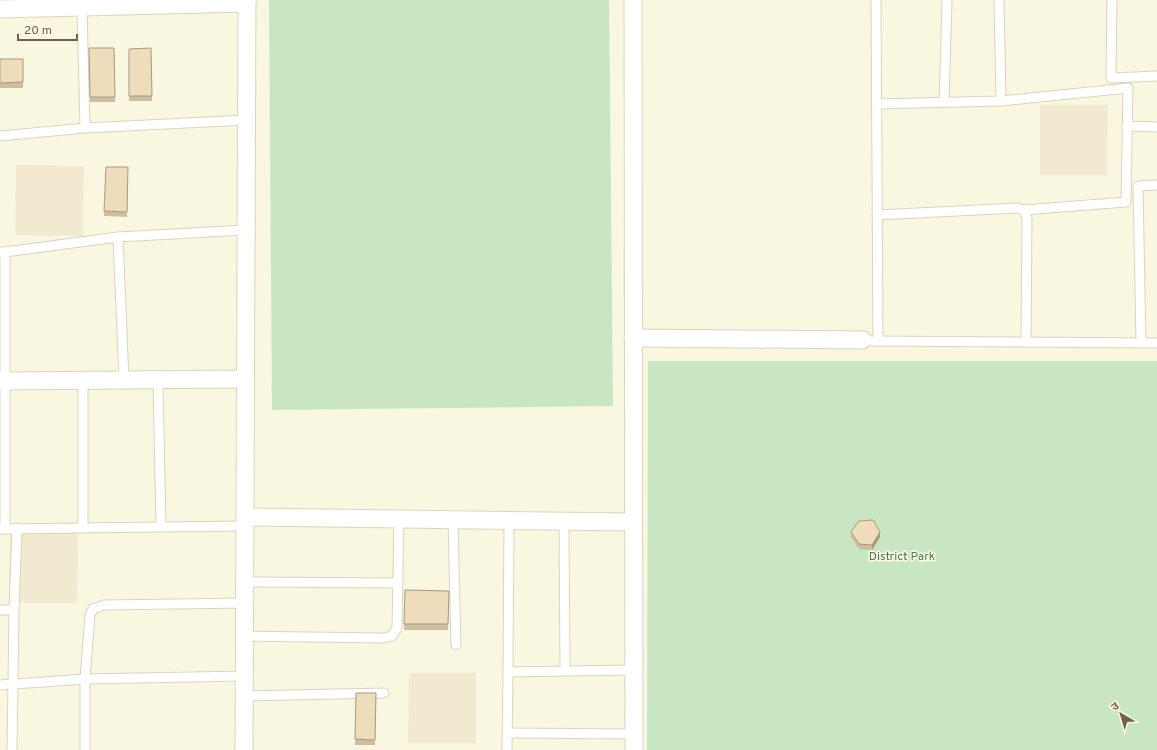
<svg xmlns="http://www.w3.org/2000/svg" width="1157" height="750" font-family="Overpass,'Noto Sans Devanagari',sans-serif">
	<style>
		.residential { fill: #f1ead0 }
		.green { fill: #c7e6c1 }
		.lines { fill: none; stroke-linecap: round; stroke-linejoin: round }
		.lane-casing { stroke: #dbd3bc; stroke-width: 11 }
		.street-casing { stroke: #dbd3bc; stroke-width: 19 }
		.lane { stroke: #fff; stroke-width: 9 }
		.street { stroke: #fff; stroke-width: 17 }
		.wall { fill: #cdbda1 }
		.shaded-wall { fill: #a79a83 }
		.building { fill: #eedcbb; stroke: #a79a83 }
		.labels { text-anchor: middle; stroke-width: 3; stroke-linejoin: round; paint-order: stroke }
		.park-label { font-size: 12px; fill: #487a45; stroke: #fefae7 }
	</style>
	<rect width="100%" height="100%" fill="#faf7e1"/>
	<!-- residential -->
	<g class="residential">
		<path d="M1040 105H1108L1107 175H1040Z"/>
		<path d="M16 165 84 166 83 236 15 235Z"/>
		<path d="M10 533H78L77 603H9Z"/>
		<path d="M409 673H476V743H408Z"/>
	</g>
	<!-- green -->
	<g class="green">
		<path d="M269 0H609L613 406 272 410Z"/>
		<path d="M648 361H1157V750H647Z"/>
	</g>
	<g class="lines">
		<defs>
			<g id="lane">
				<path d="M876 0 878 341"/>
				<path d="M1112 0 1111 78 1157 76"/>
				<path d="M82 7 85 128 247 120"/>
				<path d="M1001 101 1128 88 1126 202 1023 210"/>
				<path d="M944 102 947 0"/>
				<path d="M876 104 1001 101 999 0"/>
				<path d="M1127 126 1157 127"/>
				<path d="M0 136 85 128"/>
				<path d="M877 215 1018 208 1023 210 1027 218 1026 342"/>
				<path d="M0 252H5V529"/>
				<path d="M5 252 118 237"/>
				<path d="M872 341 1157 343"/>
				<path d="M1141 343 1138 186 1157 185"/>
				<path d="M83 380V527"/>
				<path d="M124 380 118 237 246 230"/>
				<path d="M158 380 161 527"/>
				<path d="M453 520 456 645"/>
				<path d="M509 520 508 672 633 670"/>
				<path d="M564 521 565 671"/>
				<path d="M0 529 245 526"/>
				<path d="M245 582 398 583"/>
				<path d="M0 610H14L12 750"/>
				<path d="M14 610 17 528"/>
				<path d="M245 636 384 638 392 636 397 628 399 519"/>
				<path d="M0 685 85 679 245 676"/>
				<path d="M244 696 384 693"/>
				<path d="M508 733 633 734"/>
				<path d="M85 750V679L90 615 93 609 104 605 245 603"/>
				<path d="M507 750 508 672"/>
			</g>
			<g id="street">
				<path d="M633 0 634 750"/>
				<path d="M0 9 247 3"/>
				<path d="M633 338 863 340"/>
				<path d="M0 381 246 379"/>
				<path d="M245 517 633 522"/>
				<path d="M244 750 247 0"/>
			</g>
		</defs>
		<!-- lane casing -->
		<use href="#lane" class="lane-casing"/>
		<!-- street casing -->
		<use href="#street" class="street-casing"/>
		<!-- lane -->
		<use href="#lane" class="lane"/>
		<!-- street -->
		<use href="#street" class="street"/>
	</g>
	<!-- wall -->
	<g class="wall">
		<path d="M89 48H114L115 102H90Z"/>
		<path d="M151 48 152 101H129V49Z"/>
		<rect x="0" y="59" width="23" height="29"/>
		<path d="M106 167H128L127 217 104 216Z"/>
		<path d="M851 532 880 537 872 550 859 549 851 537Z"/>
		<path d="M405 590 449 591 448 630H404Z"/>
		<path d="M356 693H376L375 745H355Z"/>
	</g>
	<!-- shaded-wall -->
	<path class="shaded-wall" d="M880 532V537L872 550V545Z"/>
	<!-- building -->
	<g class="building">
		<path d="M89 48H114L115 97H90Z"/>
		<path d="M151 48 152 96H129V49Z"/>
		<path d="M0 59H23V82L0 83Z"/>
		<path d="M106 167H128L127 212 104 211Z"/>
		<path d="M873 520 880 532 872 545 859 544 851 532 859 521Z"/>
		<path d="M405 590 449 591 448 624H404Z"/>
		<path d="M356 693H376L375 740 355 739Z"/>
	</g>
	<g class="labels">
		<!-- park labels -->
		<g class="park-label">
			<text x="902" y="560">District Park</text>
		</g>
	</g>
	<!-- north arrow -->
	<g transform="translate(1121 714) rotate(322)" stroke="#fefae7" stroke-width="3" paint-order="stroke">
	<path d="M0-3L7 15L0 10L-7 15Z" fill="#70614a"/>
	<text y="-6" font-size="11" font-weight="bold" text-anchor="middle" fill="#70614a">उ</text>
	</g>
	<!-- scale -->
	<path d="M18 34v6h59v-6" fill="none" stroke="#70614a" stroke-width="2"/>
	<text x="24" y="34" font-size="12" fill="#70614a" stroke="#fefae7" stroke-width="3" paint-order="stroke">20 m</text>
</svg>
